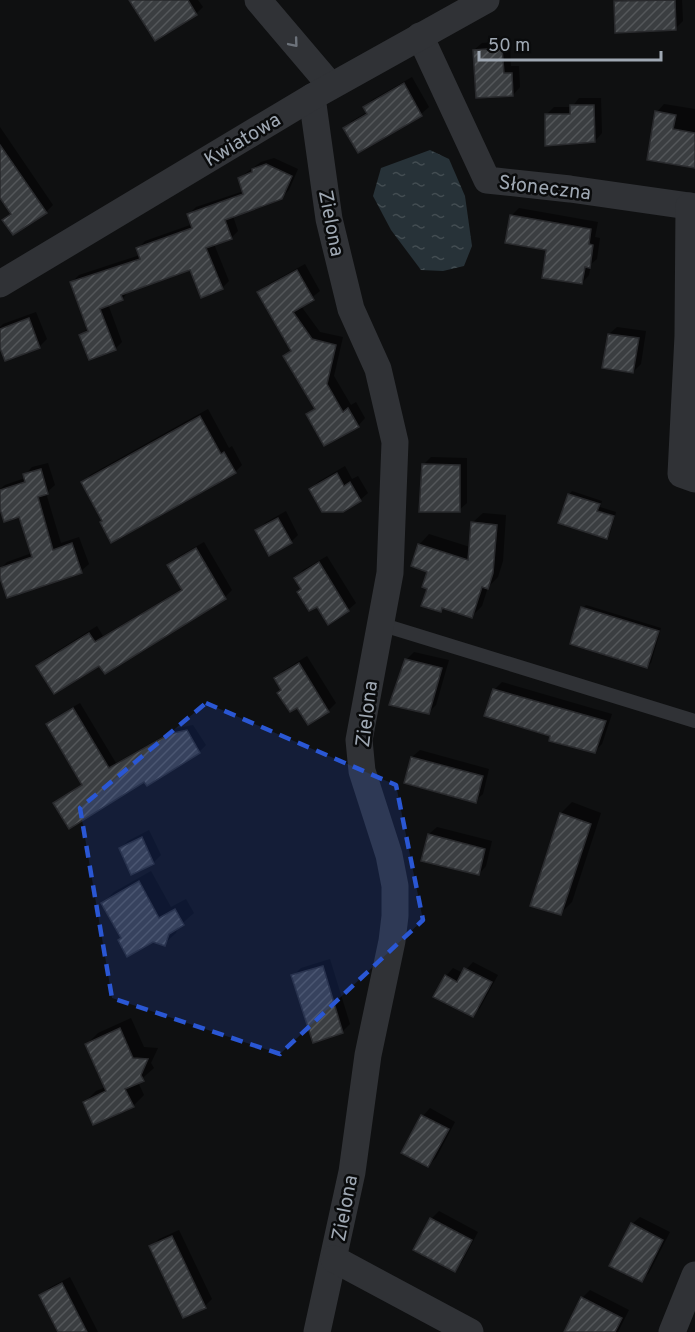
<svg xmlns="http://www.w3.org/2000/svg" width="695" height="1332" font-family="Overpass,sans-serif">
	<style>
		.water { fill: url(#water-ripples) }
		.shadow { fill: #0007 }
		.building { fill: url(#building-hatch); stroke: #292a2d; stroke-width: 1.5 }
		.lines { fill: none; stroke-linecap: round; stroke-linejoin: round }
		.service { stroke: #303236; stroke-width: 14 }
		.minor { stroke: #303236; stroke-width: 27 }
		.oneway { stroke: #6d737b }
		.marked { fill: #2a57d4; fill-opacity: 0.2; stroke: #2a57d4; stroke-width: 4.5; stroke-dasharray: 12 8; stroke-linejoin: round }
		.labels { text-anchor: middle; stroke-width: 5; stroke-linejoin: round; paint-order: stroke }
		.street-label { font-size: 20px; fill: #9fa8b3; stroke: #0a0b0c }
	</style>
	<defs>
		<pattern id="water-ripples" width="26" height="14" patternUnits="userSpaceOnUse" patternTransform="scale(1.5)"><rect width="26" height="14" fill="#273238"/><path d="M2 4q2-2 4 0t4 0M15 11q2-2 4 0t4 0" fill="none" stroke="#434d52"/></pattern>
		<pattern id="building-hatch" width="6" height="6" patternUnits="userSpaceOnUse" patternTransform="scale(1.5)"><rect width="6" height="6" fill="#3b3e41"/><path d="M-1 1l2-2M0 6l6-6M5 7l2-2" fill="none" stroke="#54575a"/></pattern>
	</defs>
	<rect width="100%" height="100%" fill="#0f1011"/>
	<!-- water -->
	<path class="water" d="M430 150 449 159 465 196 472 246 464 266 443 271 421 270 391 230 373 196 381 168Z"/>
	<!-- shadow -->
	<g class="shadow">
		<path d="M131 0H198L203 7 196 14Z"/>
		<path d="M616 0H682L683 21 675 29 615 1Z"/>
		<path d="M510 41 511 66H519L520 87 513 95 474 50 482 43Z"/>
		<path d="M412 77 429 107 421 114 358 151 345 128 352 121 367 112 365 108 372 100Z"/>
		<path d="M579 98H601L602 133 595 141 546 115 554 107H572Z"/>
		<path d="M664 104 695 109V166L657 112Z"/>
		<path d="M0 127 53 205 46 212 4 220 11 213 0 197Z"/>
		<path d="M274 158 298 169 289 190 281 198 233 216 238 231 231 238 214 244 229 281 222 288 191 268 129 291 122 299 108 304 122 342 115 349 81 335 88 328 72 282 79 275 140 255 138 249 145 241 193 224 189 214 196 207 244 191 239 178 261 162Z"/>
		<path d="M519 208 598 222 595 237 600 238 597 259 591 264 589 275 582 283 511 216Z"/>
		<path d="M305 264 320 291 301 306 320 332 343 337 334 376 351 405 356 402 365 418 358 426 308 414 315 407 284 357 292 349 259 292 267 285Z"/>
		<path d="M36 312 47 339 39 347 0 344V327L3 324Z"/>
		<path d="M617 327 646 331 641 364 633 372 609 334Z"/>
		<path d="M208 409 229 448 232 446 242 465 235 472 104 520 83 483 90 475Z"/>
		<path d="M431 457 467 458V503L459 510 423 465Z"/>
		<path d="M48 463 55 485 46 493 61 543 79 537 89 564 81 571 0 573V569L7 562 32 553 20 515 0 503V489L5 485 25 478V475L32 467Z"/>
		<path d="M345 466 352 479 358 476 368 493 360 500 310 489 318 482Z"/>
		<path d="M572 491 602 501 600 507 616 512 610 534 606 537 569 495Z"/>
		<path d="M286 511 298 535 291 542 257 531 265 523Z"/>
		<path d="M483 513 506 515 503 561 498 577 488 587 482 606 472 616 444 607 440 610 429 588V571L419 545 429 534 470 547 472 523Z"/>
		<path d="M204 542 232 590 225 597 100 664 38 666 46 658 97 626 103 636 183 588 169 565 176 558Z"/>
		<path d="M327 556 356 603 348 610 317 605 302 589 296 578 303 570Z"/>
		<path d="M586 605 661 628 651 663 647 666 583 608Z"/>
		<path d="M414 652 449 660 436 705 428 713 406 660Z"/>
		<path d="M307 656 336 703 328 711 297 706 282 690 276 679 283 671Z"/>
		<path d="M502 682 612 714 602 744 595 751 552 735 494 690Z"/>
		<path d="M80 703 116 763 177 728 193 725 206 745 199 752 147 784 145 780 55 803 82 784 48 724 54 718Z"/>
		<path d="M420 750 489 769 483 794 475 801 412 757Z"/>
		<path d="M572 802 601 813 572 902 561 913V813Z"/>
		<path d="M437 827 492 841 486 866 479 874 423 859 429 834Z"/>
		<path d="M149 830 161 855 153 863 121 848 128 841Z"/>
		<path d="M151 871 171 907 186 899 194 913 178 927 176 933 164 944 123 938 103 903 114 892Z"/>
		<path d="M330 959 350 1024 342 1032 293 976 301 968Z"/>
		<path d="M473 962 498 975 480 1008 472 1015 446 976 453 968 463 973Z"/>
		<path d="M131 1018 144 1047 158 1048 151 1063 154 1068 138 1082 144 1095 133 1106 85 1102 96 1091 106 1087 87 1044 98 1033Z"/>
		<path d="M430 1108 455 1122 436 1158 428 1166 403 1152 423 1116Z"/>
		<path d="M439 1211 478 1232 462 1262 454 1270 431 1219Z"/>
		<path d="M640 1217 670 1232 649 1273 641 1280 632 1224Z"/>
		<path d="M179 1230 212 1299 205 1306 151 1247 159 1239Z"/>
		<path d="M70 1277 98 1332H60L41 1295 49 1288Z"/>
		<path d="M590 1290 629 1310 618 1332H573L582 1298Z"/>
	</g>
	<!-- building -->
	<g class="building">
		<path d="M129 0H188L197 15 155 41Z"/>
		<path d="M675 0 676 30 615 33 614 1Z"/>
		<path d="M502 48 504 73H512L513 96 476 98 473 50Z"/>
		<path d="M404 83 422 116 358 153 343 128 367 114 363 107Z"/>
		<path d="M570 105H594L595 142 545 146V114H570Z"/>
		<path d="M655 111 676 115 673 129 695 133V168L647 160Z"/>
		<path d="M0 145 47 213 13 235 2 220 11 214 0 198Z"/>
		<path d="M266 164 292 176 282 199 225 220 232 239 206 248 223 289 201 298 190 270 121 295 123 300 100 309 116 350 89 360 79 335 88 331 70 282 140 259 136 248 192 228 187 214 243 194 238 178 252 172V169Z"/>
		<path d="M510 215 591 229 589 244 593 245 590 268 585 267 582 284 542 278 546 250 505 243Z"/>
		<path d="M297 270 314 300 293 312 312 339 336 345 327 384 343 412 348 408 359 427 324 446 306 414 315 409 283 356 291 351 257 292Z"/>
		<path d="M29 318 40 348 5 361 0 348V329Z"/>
		<path d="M608 334 639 338 633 373 602 368Z"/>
		<path d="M200 416 221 454 224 452 236 473 111 543 100 522 102 521 81 482Z"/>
		<path d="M422 464 460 465V512H419Z"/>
		<path d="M41 469 48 494 38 497 53 550 72 543 82 573 7 598 0 578V568L32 557 19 517 4 522 0 509V490L25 482 23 474Z"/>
		<path d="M337 473 344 486 350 482 361 501 343 512H322L309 489Z"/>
		<path d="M568 494 600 504 597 511 614 516 607 539 558 523Z"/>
		<path d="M278 518 292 543 269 556 255 530Z"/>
		<path d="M471 522 497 525 493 573 488 589 482 587 472 618 442 608 441 612 421 606 427 589 422 587 427 572 411 566 418 544 468 560Z"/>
		<path d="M196 548 226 599 105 674 99 666 54 694 36 666 89 633 95 642 182 590 167 565Z"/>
		<path d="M319 562 349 611 328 625 317 607 309 611 297 592 301 589 294 578Z"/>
		<path d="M581 607 659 631 647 668 570 644Z"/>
		<path d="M405 659 442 668 429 714 389 705Z"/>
		<path d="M299 663 329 712 308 725 297 708 290 712 277 693 281 690 274 678Z"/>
		<path d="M493 689 606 721 595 753 549 741 550 736 484 716Z"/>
		<path d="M73 708 109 768 169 734 187 730 200 753 147 786 144 782 69 829 53 803 82 785 46 724Z"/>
		<path d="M411 757 483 776 476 803 404 783Z"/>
		<path d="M560 813 591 824 561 915 530 906Z"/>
		<path d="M428 834 485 849 479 875 421 861Z"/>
		<path d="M142 837 154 864 131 875 119 848Z"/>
		<path d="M139 881 159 918 175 909 184 925 169 934 165 946 153 942 127 957 118 940 121 938 101 903Z"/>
		<path d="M323 966 343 1033 313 1043 291 975Z"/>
		<path d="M464 968 492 982 473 1017 433 997 445 975 457 982Z"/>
		<path d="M120 1028 133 1058 148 1059 141 1075 144 1081 125 1089 134 1107 93 1125 83 1102 106 1091 85 1044Z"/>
		<path d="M421 1115 449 1129 428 1167 401 1153Z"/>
		<path d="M430 1218 472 1240 455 1272 413 1250Z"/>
		<path d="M631 1223 663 1240 642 1282 609 1266Z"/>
		<path d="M172 1236 206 1308 183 1318 149 1246Z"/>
		<path d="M62 1283 87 1332H58L39 1295Z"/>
		<path d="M581 1297 622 1318 615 1332H564Z"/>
	</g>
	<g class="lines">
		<!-- service -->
		<path class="service" d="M380 624 695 721"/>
		<!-- minor -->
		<g class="minor">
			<path d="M258 0 331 86"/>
			<path d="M420 36 487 180 570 189 695 207"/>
			<path d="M312 97 329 219 351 309 378 369 395 442 390 573 359 740 362 771 389 855 395 886V916L392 941 368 1055 352 1172 317 1332"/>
			<path d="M689 206 688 336 681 474 695 479"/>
			<path d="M0 284 312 97 486 0"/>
			<path d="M334 1259 470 1332"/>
			<path d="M672 1332 695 1275"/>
		</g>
	</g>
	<!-- one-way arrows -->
	<defs><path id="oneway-chevron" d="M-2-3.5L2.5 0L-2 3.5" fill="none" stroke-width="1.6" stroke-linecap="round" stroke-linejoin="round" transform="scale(1.5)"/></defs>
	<use class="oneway" href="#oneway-chevron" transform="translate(294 43) rotate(50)"/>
	<!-- marked area -->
	<path class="marked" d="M206 703 396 785 423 920 280 1054 112 998 80 808Z"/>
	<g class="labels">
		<!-- street labels -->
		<g class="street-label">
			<text transform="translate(242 139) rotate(-31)" y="7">Kwiatowa</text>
			<text transform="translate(545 187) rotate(7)" y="7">Słoneczna</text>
			<text transform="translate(332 223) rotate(79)" y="7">Zielona</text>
			<text transform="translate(366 714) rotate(-83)" y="7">Zielona</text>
			<text transform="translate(344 1208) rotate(-79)" y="7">Zielona</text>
		</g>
	</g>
	<!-- scale -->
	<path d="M479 51v9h182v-9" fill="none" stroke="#9fa8b3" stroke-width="3"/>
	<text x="488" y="51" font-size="18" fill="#9fa8b3" stroke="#0a0b0c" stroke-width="4.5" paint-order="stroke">50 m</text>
</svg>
